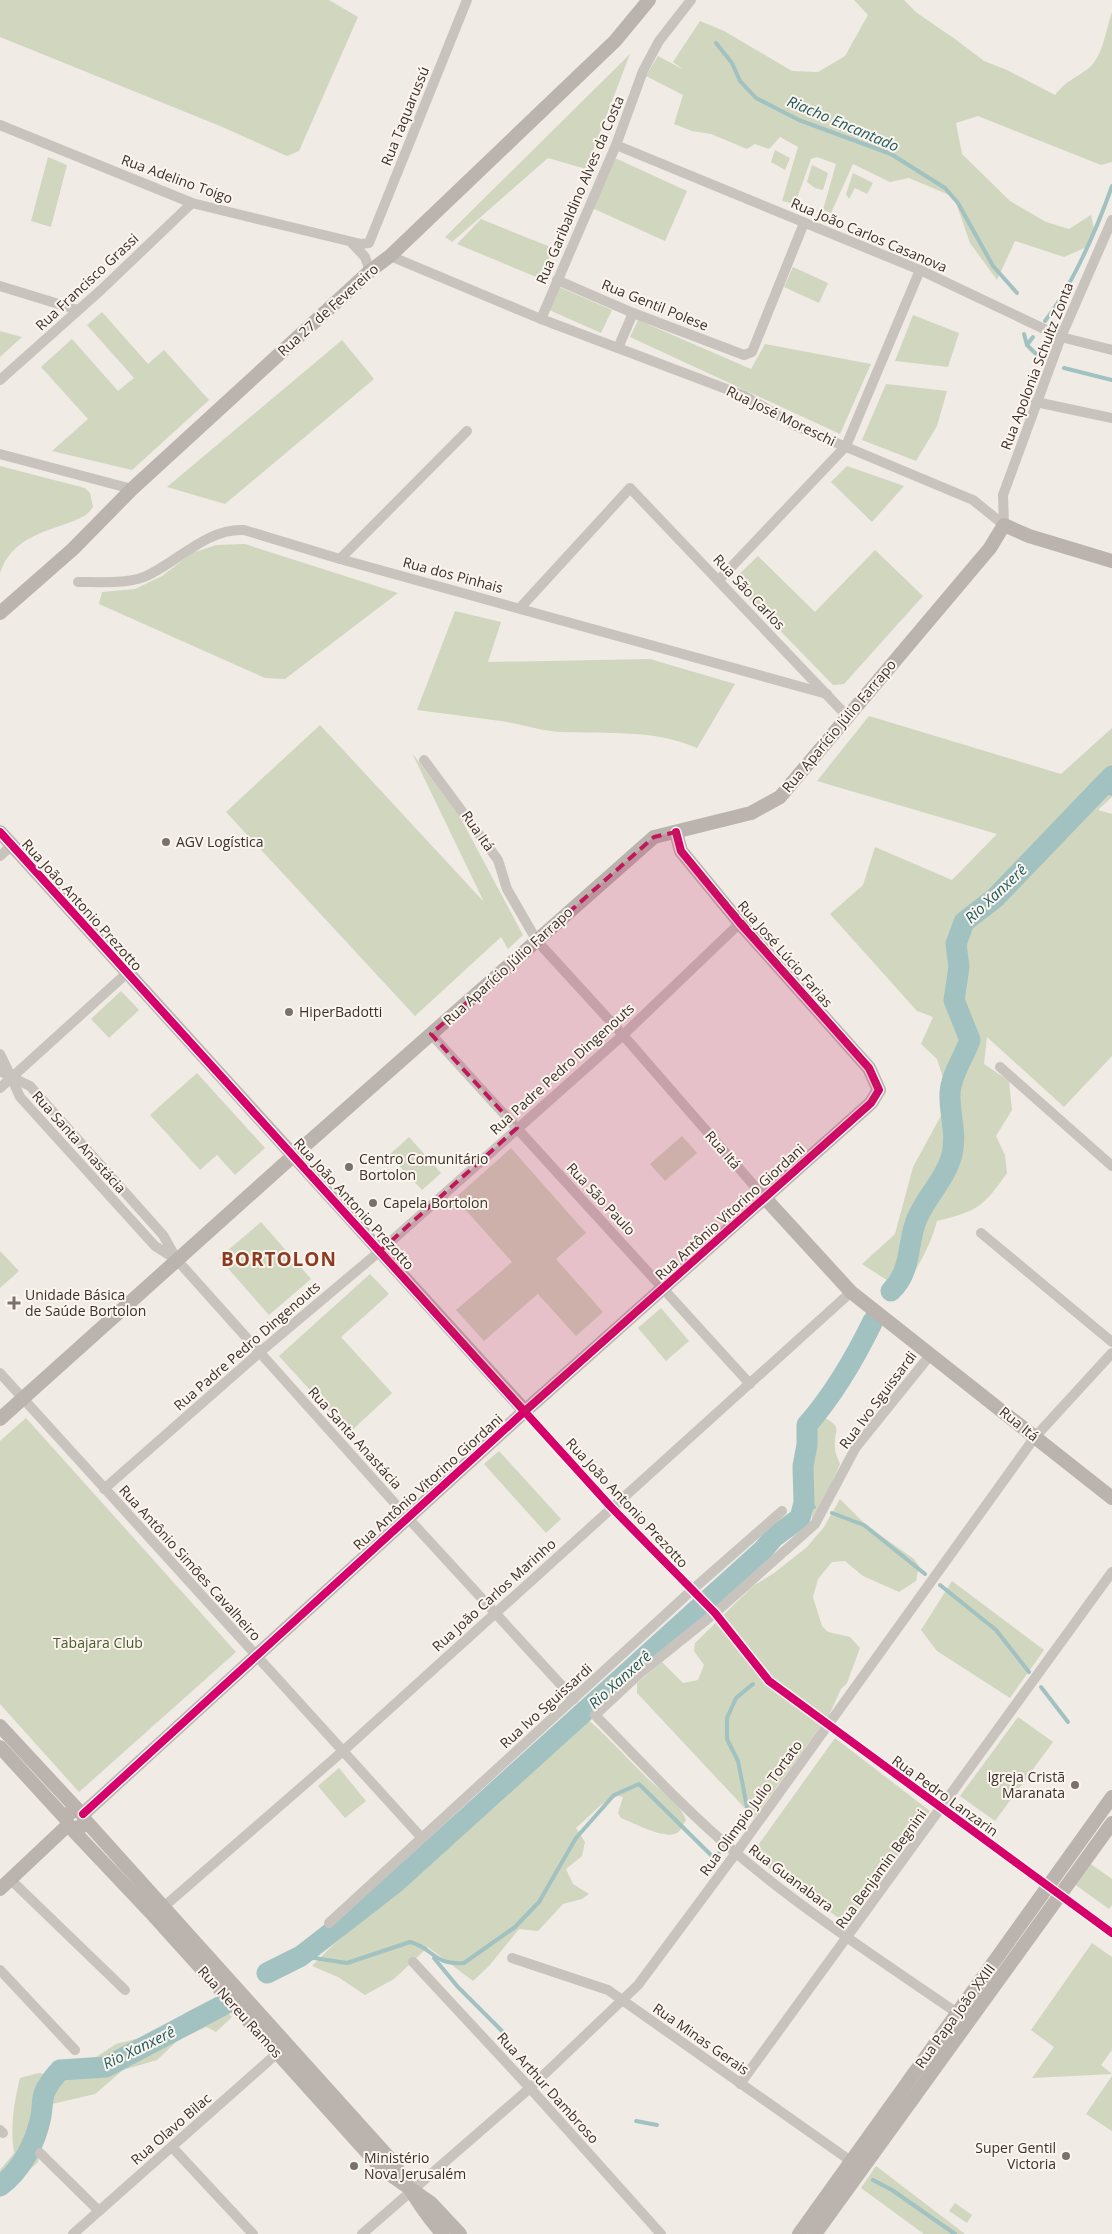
<svg xmlns="http://www.w3.org/2000/svg" width="1112" height="2234" font-family="'Open Sans',sans-serif">
	<style>
		.green { fill: #d1d6bf }
		.lines { fill: none; stroke-linecap: round; stroke-linejoin: round }
		.stream { stroke: #a1c2c1; stroke-width: 4 }
		.river { stroke: #a1c2c1; stroke-width: 21 }
		.street { stroke: #c9c3be; stroke-width: 10 }
		.secondary { stroke: #bab3ae; stroke-width: 14 }
		.cycleway-casing { stroke: #fbf5ee; stroke-width: 11 }
		.cycleway { stroke: #d6006c; stroke-width: 8 }
		.marked { fill: #c2185b; fill-opacity: 0.2; stroke: #c2185b; stroke-width: 4; stroke-dasharray: 10 6; stroke-linejoin: round }
		.poi-dot { fill: #7a716c; stroke: #fbf5ee; stroke-width: 2 }
		.labels { text-anchor: middle; stroke-width: 4; stroke-linejoin: round; paint-order: stroke }
		.street-label { font-size: 14px; fill: #3b302b; stroke: #fbf5ee }
		.poi-label { font-size: 14px; fill: #3b302b; stroke: #fbf5ee; text-anchor: start }
		.park-label { font-size: 14px; fill: #4a5a2e; stroke: #fbf5ee }
		.water-label { font-size: 15px; font-style: italic; fill: #1f5a5e; stroke: #fbf5ee }
		.district-label { font-size: 19px; font-weight: bold; letter-spacing: 1px; fill: #8c3b22; stroke: #fbf5ee }
	</style>
	<rect width="100%" height="100%" fill="#f0ebe5"/>
	<!-- green -->
	<g class="green">
		<path d="M0 0H329L358 17 299 151 287 156 220 126 0 37Z"/>
		<path d="M854 0H904L917 13 955 39 984 61 1007 70 1055 95C1067 80 1074 79 1088 69 1103 57 1106 29 1112 12V162L1101 165 978 116 956 123 962 154 1010 201 1046 222 1069 229 1091 215 1094 229 1089 246 1064 257 1015 241 997 280 970 243 954 197 909 178 890 182 853 164 831 213 823 210 836 164 817 157 811 159 795 204 782 201 798 147 780 137 769 149 755 144 747 149 711 134 692 131 674 124 683 95 646 76 658 56 684 70 673 62 700 21 724 31 792 71 818 72 845 56 868 15Z"/>
		<path d="M630 54 586 169 548 158 452 242 445 237Z"/>
		<path d="M775 150 790 158 785 170 771 162Z"/>
		<path d="M48 157 67 165 51 227 31 221Z"/>
		<path d="M615 158 687 191 665 241 592 208Z"/>
		<path d="M812 165 828 173 823 190 815 188 807 182Z"/>
		<path d="M853 173 873 183 867 194 855 188 849 199 846 194Z"/>
		<path d="M481 219 553 248 541 279 457 244Z"/>
		<path d="M793 267 828 283 819 303 784 287Z"/>
		<path d="M557 286 612 310 601 333 547 309Z"/>
		<path d="M102 312 148 364 164 350 209 400 132 470 52 451 88 419 41 367 72 339 118 391 134 378 87 325Z"/>
		<path d="M913 315 959 333 948 367 895 361Z"/>
		<path d="M638 320 751 369 765 344 871 364 840 434 630 337Z"/>
		<path d="M0 331 22 337 0 357Z"/>
		<path d="M342 340 374 379 225 504 167 487Z"/>
		<path d="M886 384 947 391 937 426 916 461 862 440Z"/>
		<path d="M0 466 85 488 90 493 93 507C87 516 81 518 71 522 40 533 11 540 0 573Z"/>
		<path d="M847 466 904 486 872 522 831 482Z"/>
		<path d="M245 544 398 593 285 679 265 678 99 604 102 592 135 589 162 576 192 553 216 545Z"/>
		<path d="M875 550 923 596 844 684 833 685 732 581 758 556 815 612Z"/>
		<path d="M455 611 501 622 488 662 650 659 735 684 697 748C654 729 607 734 561 732 541 731 521 724 501 721 473 717 445 714 417 710Z"/>
		<path d="M869 716 1061 774 1112 728V797L1098 810 1112 814V1056L1064 1107 987 1037 984 1064 1009 1081 1012 1110 996 1136 1005 1155 1007 1173C983 1207 978 1211 937 1221 930 1247 918 1268 902 1290L862 1264 895 1234 913 1167 943 1112 945 1084 937 1059 921 1044 933 1017 917 1011 830 914 863 885 875 847 952 880 997 834 817 781Z"/>
		<path d="M320 725 484 902 412 753 459 815 523 935 508 949 501 937 415 1016 226 812Z"/>
		<path d="M121 991 139 1010 109 1038 91 1019Z"/>
		<path d="M197 1073 265 1148 235 1175 217 1155 200 1170 150 1115Z"/>
		<path d="M682 1136 697 1153 665 1181 650 1164Z"/>
		<path d="M409 1137 441 1173 422 1190 389 1155Z"/>
		<path d="M511 1148 586 1233 556 1259 603 1312 576 1336 538 1294 484 1341 456 1310 512 1262 455 1198Z"/>
		<path d="M261 1222 311 1279 269 1315 219 1258Z"/>
		<path d="M0 1251 19 1271 0 1288Z"/>
		<path d="M370 1274 389 1294 341 1337 392 1393 349 1433 279 1356Z"/>
		<path d="M661 1308 689 1341 666 1361 638 1328Z"/>
		<path d="M823 1417C845 1428 833 1430 835 1448 835 1453 838 1459 840 1464L816 1519H812C815 1487 804 1455 814 1423Z"/>
		<path d="M26 1418 236 1652 79 1792 0 1704V1441Z"/>
		<path d="M499 1451 561 1519 546 1533 484 1464Z"/>
		<path d="M840 1499 867 1526 914 1559 919 1566 916 1581 899 1592 863 1576 845 1561 832 1562 818 1579 813 1597 822 1626 828 1632 850 1637 860 1648 847 1683 841 1689 829 1715 754 1818 637 1693V1683L662 1662 683 1683 698 1680 704 1665 694 1651 695 1643 753 1586 774 1573 807 1547 824 1527Z"/>
		<path d="M952 1581 1044 1650 1010 1698 937 1651 921 1630Z"/>
		<path d="M585 1717C606 1735 624 1755 644 1775 657 1789 679 1800 686 1820 683 1824 682 1830 677 1833 665 1840 634 1823 621 1818L618 1813 623 1797 618 1796 602 1804 576 1828 585 1842 582 1856 566 1869 573 1884 589 1894 582 1899 563 1904 538 1931 519 1929 489 1966 473 1981 428 1947 394 1979 365 1995 338 1977 312 1966 333 1945 443 1852 536 1766 554 1743Z"/>
		<path d="M1018 1717 1053 1742 995 1821 960 1796Z"/>
		<path d="M835 1738 930 1811 847 1924 751 1855Z"/>
		<path d="M339 1768 366 1801 345 1818 318 1786Z"/>
		<path d="M1088 1862 1112 1879V1905L1109 1909 1073 1883Z"/>
		<path d="M1092 1943 1112 1957V2050L1101 2065 1112 2074 1032 2078 1054 2047 1031 2030Z"/>
		<path d="M215 1998 232 2017 216 2032 206 2027 177 2041 157 2060 123 2070 95 2094 52 2104 41 2142 38 2162 0 2197V2170L14 2153C10 2127 14 2103 20 2078L39 2073 64 2078 116 2044 163 2032 185 2013Z"/>
		<path d="M1112 2076V2131L1086 2114Z"/>
		<path d="M876 2166 965 2234H924L861 2188Z"/>
		<path d="M955 2203 972 2215 967 2223 949 2211Z"/>
	</g>
	<g class="lines">
		<!-- stream -->
		<g class="stream">
			<path d="M716 43 732 63 740 81 756 98 799 120 891 154 945 188 958 203 993 266 1017 293"/>
			<path d="M1045 321C1072 286 1097 229 1112 186"/>
			<path d="M1024 334 1027 345 1038 356"/>
			<path d="M1027 345 1033 337"/>
			<path d="M1064 368 1112 380"/>
			<path d="M1100 788 1112 794"/>
			<path d="M804 1503 814 1507"/>
			<path d="M832 1513 864 1525 925 1574"/>
			<path d="M940 1585 996 1630 1029 1672"/>
			<path d="M1041 1687 1068 1722"/>
			<path d="M731 1836 748 1812 738 1761 727 1739V1718L736 1698 753 1684"/>
			<path d="M301 1956 347 1963 410 1942C434 1948 432 1965 464 1963L515 1927 539 1902 576 1838 614 1795 639 1784 715 1859 720 1851"/>
			<path d="M434 1958 457 1986 502 2031"/>
			<path d="M636 2121 657 2125"/>
			<path d="M873 2180 892 2190 955 2234"/>
		</g>
		<!-- river -->
		<g class="river">
			<path d="M891 1291C911 1272 907 1248 915 1224 922 1201 946 1180 952 1154 957 1132 949 1114 950 1093 951 1075 964 1057 970 1040L954 1000 959 967 956 944 964 922 995 898 1112 776"/>
			<path d="M267 1973 301 1956 395 1883 763 1550 774 1537 800 1518 804 1503 803 1466 807 1445V1425C834 1394 855 1358 873 1321"/>
			<path d="M0 2186C21 2171 36 2142 41 2116 43 2106 41 2095 48 2086 51 2080 56 2075 60 2070L106 2067 227 2003"/>
		</g>
		<!-- street -->
		<g class="street">
			<path d="M0 125 192 203 361 244 369 243 467 0"/>
			<path d="M616 145 920 270 1061 337 1112 350"/>
			<path d="M351 242 365 257 370 271"/>
			<path d="M390 256 541 319 745 396 796 426 973 500 1004 525"/>
			<path d="M557 280 633 313 744 355 752 352 804 223"/>
			<path d="M0 286 78 310"/>
			<path d="M541 319 616 145 643 71 659 41 691 0"/>
			<path d="M618 348 633 313"/>
			<path d="M0 380 101 290 192 203"/>
			<path d="M1036 402 1112 418"/>
			<path d="M0 454 132 489"/>
			<path d="M1004 525 1003 495 1061 337 1112 220"/>
			<path d="M340 559 467 431"/>
			<path d="M719 580 846 446 920 270"/>
			<path d="M78 582C97 582 125 584 144 577 177 563 206 528 244 530L340 559 827 694"/>
			<path d="M520 608 630 488 847 716"/>
			<path d="M424 760 498 860 507 889 537 941 623 1035 764 1197"/>
			<path d="M0 856 12 845"/>
			<path d="M431 1034 750 1384"/>
			<path d="M0 1054 11 1077 30 1086 163 1235 177 1260 408 1518 574 1699"/>
			<path d="M1000 1067 1112 1166"/>
			<path d="M0 1071 11 1077 20 1097 155 1246 174 1258"/>
			<path d="M0 1088 127 973"/>
			<path d="M981 1233 1112 1342"/>
			<path d="M931 1354 856 1447 815 1524 715 1613 639 1674 595 1715C641 1762 685 1810 736 1853 807 1913 886 1964 963 2017"/>
			<path d="M0 1373 421 1837"/>
			<path d="M525 1411 611 1507 715 1613 769 1681 1112 1933"/>
			<path d="M104 1489 260 1352 380 1251 623 1035 740 923"/>
			<path d="M11 1880 125 1990"/>
			<path d="M160 1910 343 1751 851 1292"/>
			<path d="M329 1923 692 1590 782 1511"/>
			<path d="M512 1958 608 1990 855 2164"/>
			<path d="M413 1962 530 2088 661 2234"/>
			<path d="M0 1970 75 2050"/>
			<path d="M740 2084 1112 1572"/>
			<path d="M0 2130 3 2133"/>
			<path d="M172 2147 253 2234"/>
			<path d="M40 2153 99 2211"/>
			<path d="M73 2234 282 2049"/>
			<path d="M362 2234 530 2088 638 1985 736 1853 1035 1437 1112 1353"/>
		</g>
		<!-- secondary -->
		<g class="secondary">
			<path d="M0 613 73 549 132 489 370 271 390 256 615 41 649 0"/>
			<path d="M0 832 525 1411"/>
			<path d="M764 1197 851 1292 1112 1498"/>
			<path d="M0 1419 293 1156 654 837 751 813 780 797 990 548 1004 525 1029 536 1112 561"/>
			<path d="M0 1726 78 1810"/>
			<path d="M0 1747 66 1819"/>
			<path d="M83 1814 525 1411 871 1103 879 1090 869 1068 740 923 681 851 676 832"/>
			<path d="M85 1820 392 2161C409 2186 422 2212 443 2234"/>
			<path d="M73 1828 81 1827 85 1823 83 1814 76 1810 68 1814 66 1819 68 1825 154 1916 382 2169 431 2203 460 2234"/>
			<path d="M0 1889 68 1825"/>
			<path d="M799 2234 1112 1797"/>
			<path d="M815 2234 1112 1823"/>
		</g>
		<defs>
			<g id="cycleway">
				<path d="M0 832 611 1507 715 1613 769 1681 1112 1933"/>
				<path d="M83 1814 525 1411 871 1103 879 1090 869 1068 740 923 681 851 676 832"/>
			</g>
		</defs>
		<!-- cycleway casing -->
		<use href="#cycleway" class="cycleway-casing"/>
		<!-- cycleway -->
		<use href="#cycleway" class="cycleway"/>
	</g>
	<!-- marked area -->
	<path class="marked" d="M676 832 681 851 869 1068 879 1090 871 1103 525 1411 380 1251 517 1128 431 1034 654 837Z"/>
	<!-- markers -->
	<g class="poi-dot">
		<circle cx="166" cy="842" r="5"/>
		<circle cx="289" cy="1012" r="5"/>
		<circle cx="349" cy="1167" r="5"/>
		<circle cx="373" cy="1203" r="5"/>
		<path d="M11.5 1295.5h5v5h5v5h-5v5h-5v-5h-5v-5h5z"/>
		<circle cx="1075" cy="1785" r="5"/>
		<circle cx="1066" cy="2156" r="5"/>
		<circle cx="354" cy="2166" r="5"/>
	</g>
	<g class="labels">
		<!-- street labels -->
		<g class="street-label">
			<text transform="translate(405 116) rotate(-68)" y="5">Rua Taquarussú</text>
			<text transform="translate(177 179) rotate(20)" y="5">Rua Adelino Toigo</text>
			<text transform="translate(580 190) rotate(-67)" y="5">Rua Garibaldino Alves da Costa</text>
			<text transform="translate(869 235) rotate(23)" y="5">Rua João Carlos Casanova</text>
			<text transform="translate(87 282) rotate(-43)" y="5">Rua Francisco Grassi</text>
			<text transform="translate(655 305) rotate(22)" y="5">Rua Gentil Polese</text>
			<text transform="translate(328 310) rotate(-42)" y="5">Rua 27 de Fevereiro</text>
			<text transform="translate(1037 366) rotate(-69)" y="5">Rua Apolonia Schultz Zonta</text>
			<text transform="translate(781 416) rotate(26)" y="5">Rua José Moreschi</text>
			<text transform="translate(453 575) rotate(15)" y="5">Rua dos Pinhais</text>
			<text transform="translate(749 592) rotate(47)" y="5">Rua São Carlos</text>
			<text transform="translate(839 726) rotate(-50)" y="5">Rua Aparício Júlio Farrapo</text>
			<text transform="translate(478 831) rotate(55)" y="5">Rua Itá</text>
			<text transform="translate(82 905) rotate(48)" y="5">Rua João Antonio Prezotto</text>
			<text transform="translate(785 954) rotate(49)" y="5">Rua José Lúcio Farias</text>
			<text transform="translate(508 966) rotate(-42)" y="5">Rua Aparício Júlio Farrapo</text>
			<text transform="translate(562 1069) rotate(-42)" y="5">Rua Padre Pedro Dingenouts</text>
			<text transform="translate(79 1142) rotate(48)" y="5">Rua Santa Anastácia</text>
			<text transform="translate(723 1150) rotate(49)" y="5">Rua Itá</text>
			<text transform="translate(601 1199) rotate(47)" y="5">Rua São Paulo</text>
			<text transform="translate(354 1204) rotate(48)" y="5">Rua João Antonio Prezotto</text>
			<text transform="translate(730 1212) rotate(-42)" y="5">Rua Antônio Vitorino Giordani</text>
			<text transform="translate(247 1346) rotate(-41)" y="5">Rua Padre Pedro Dingenouts</text>
			<text transform="translate(878 1400) rotate(-53)" y="5">Rua Ivo Sguissardi</text>
			<text transform="translate(1019 1424) rotate(39)" y="5">Rua Itá</text>
			<text transform="translate(355 1438) rotate(48)" y="5">Rua Santa Anastácia</text>
			<text transform="translate(428 1482) rotate(-42)" y="5">Rua Antônio Vitorino Giordani</text>
			<text transform="translate(627 1503) rotate(47)" y="5">Rua João Antonio Prezotto</text>
			<text transform="translate(190 1563) rotate(48)" y="5">Rua Antônio Simões Cavalheiro</text>
			<text transform="translate(494 1595) rotate(-42)" y="5">Rua João Carlos Marinho</text>
			<text transform="translate(546 1706) rotate(-42)" y="5">Rua Ivo Sguissardi</text>
			<text transform="translate(945 1796) rotate(36)" y="5">Rua Pedro Lanzarin</text>
			<text transform="translate(751 1808) rotate(-54)" y="5">Rua Olimpio Julio Tortato</text>
			<text transform="translate(881 1869) rotate(-54)" y="5">Rua Benjamin Begnini</text>
			<text transform="translate(791 1878) rotate(37)" y="5">Rua Guanabara</text>
			<text transform="translate(240 2012) rotate(48)" y="5">Rua Nereu Ramos</text>
			<text transform="translate(955 2016) rotate(-54)" y="5">Rua Papa João XXIII</text>
			<text transform="translate(701 2039) rotate(35)" y="5">Rua Minas Gerais</text>
			<text transform="translate(548 2088) rotate(48)" y="5">Rua Arthur Dambroso</text>
			<text transform="translate(171 2129) rotate(-41)" y="5">Rua Olavo Bilac</text>
		</g>
		<!-- poi labels -->
		<g class="poi-label">
			<text x="176" y="847">AGV Logística</text>
			<text x="299" y="1017">HiperBadotti</text>
			<text x="359" y="1164">Centro Comunitário<tspan x="359" dy="16">Bortolon</tspan></text>
			<text x="383" y="1208">Capela Bortolon</text>
			<text x="25" y="1300">Unidade Básica<tspan x="25" dy="16">de Saúde Bortolon</tspan></text>
			<text x="1065" y="1782" text-anchor="end">Igreja Cristã<tspan x="1065" dy="16">Maranata</tspan></text>
			<text x="1056" y="2153" text-anchor="end">Super Gentil<tspan x="1056" dy="16">Victoria</tspan></text>
			<text x="364" y="2163">Ministério<tspan x="364" dy="16">Nova Jerusalém</tspan></text>
		</g>
		<!-- park labels -->
		<g class="park-label">
			<text x="98" y="1648">Tabajara Club</text>
		</g>
		<!-- water labels -->
		<g class="water-label">
			<text transform="translate(843 124) rotate(23)" y="5">Riacho Encantado</text>
			<text transform="translate(996 894) rotate(-43)" y="5">Rio Xanxerê</text>
			<text transform="translate(620 1680) rotate(-42)" y="5">Rio Xanxerê</text>
			<text transform="translate(139 2048) rotate(-26)" y="5">Rio Xanxerê</text>
		</g>
		<!-- district labels -->
		<g class="district-label">
			<text x="279" y="1266">BORTOLON</text>
		</g>
	</g>
</svg>
